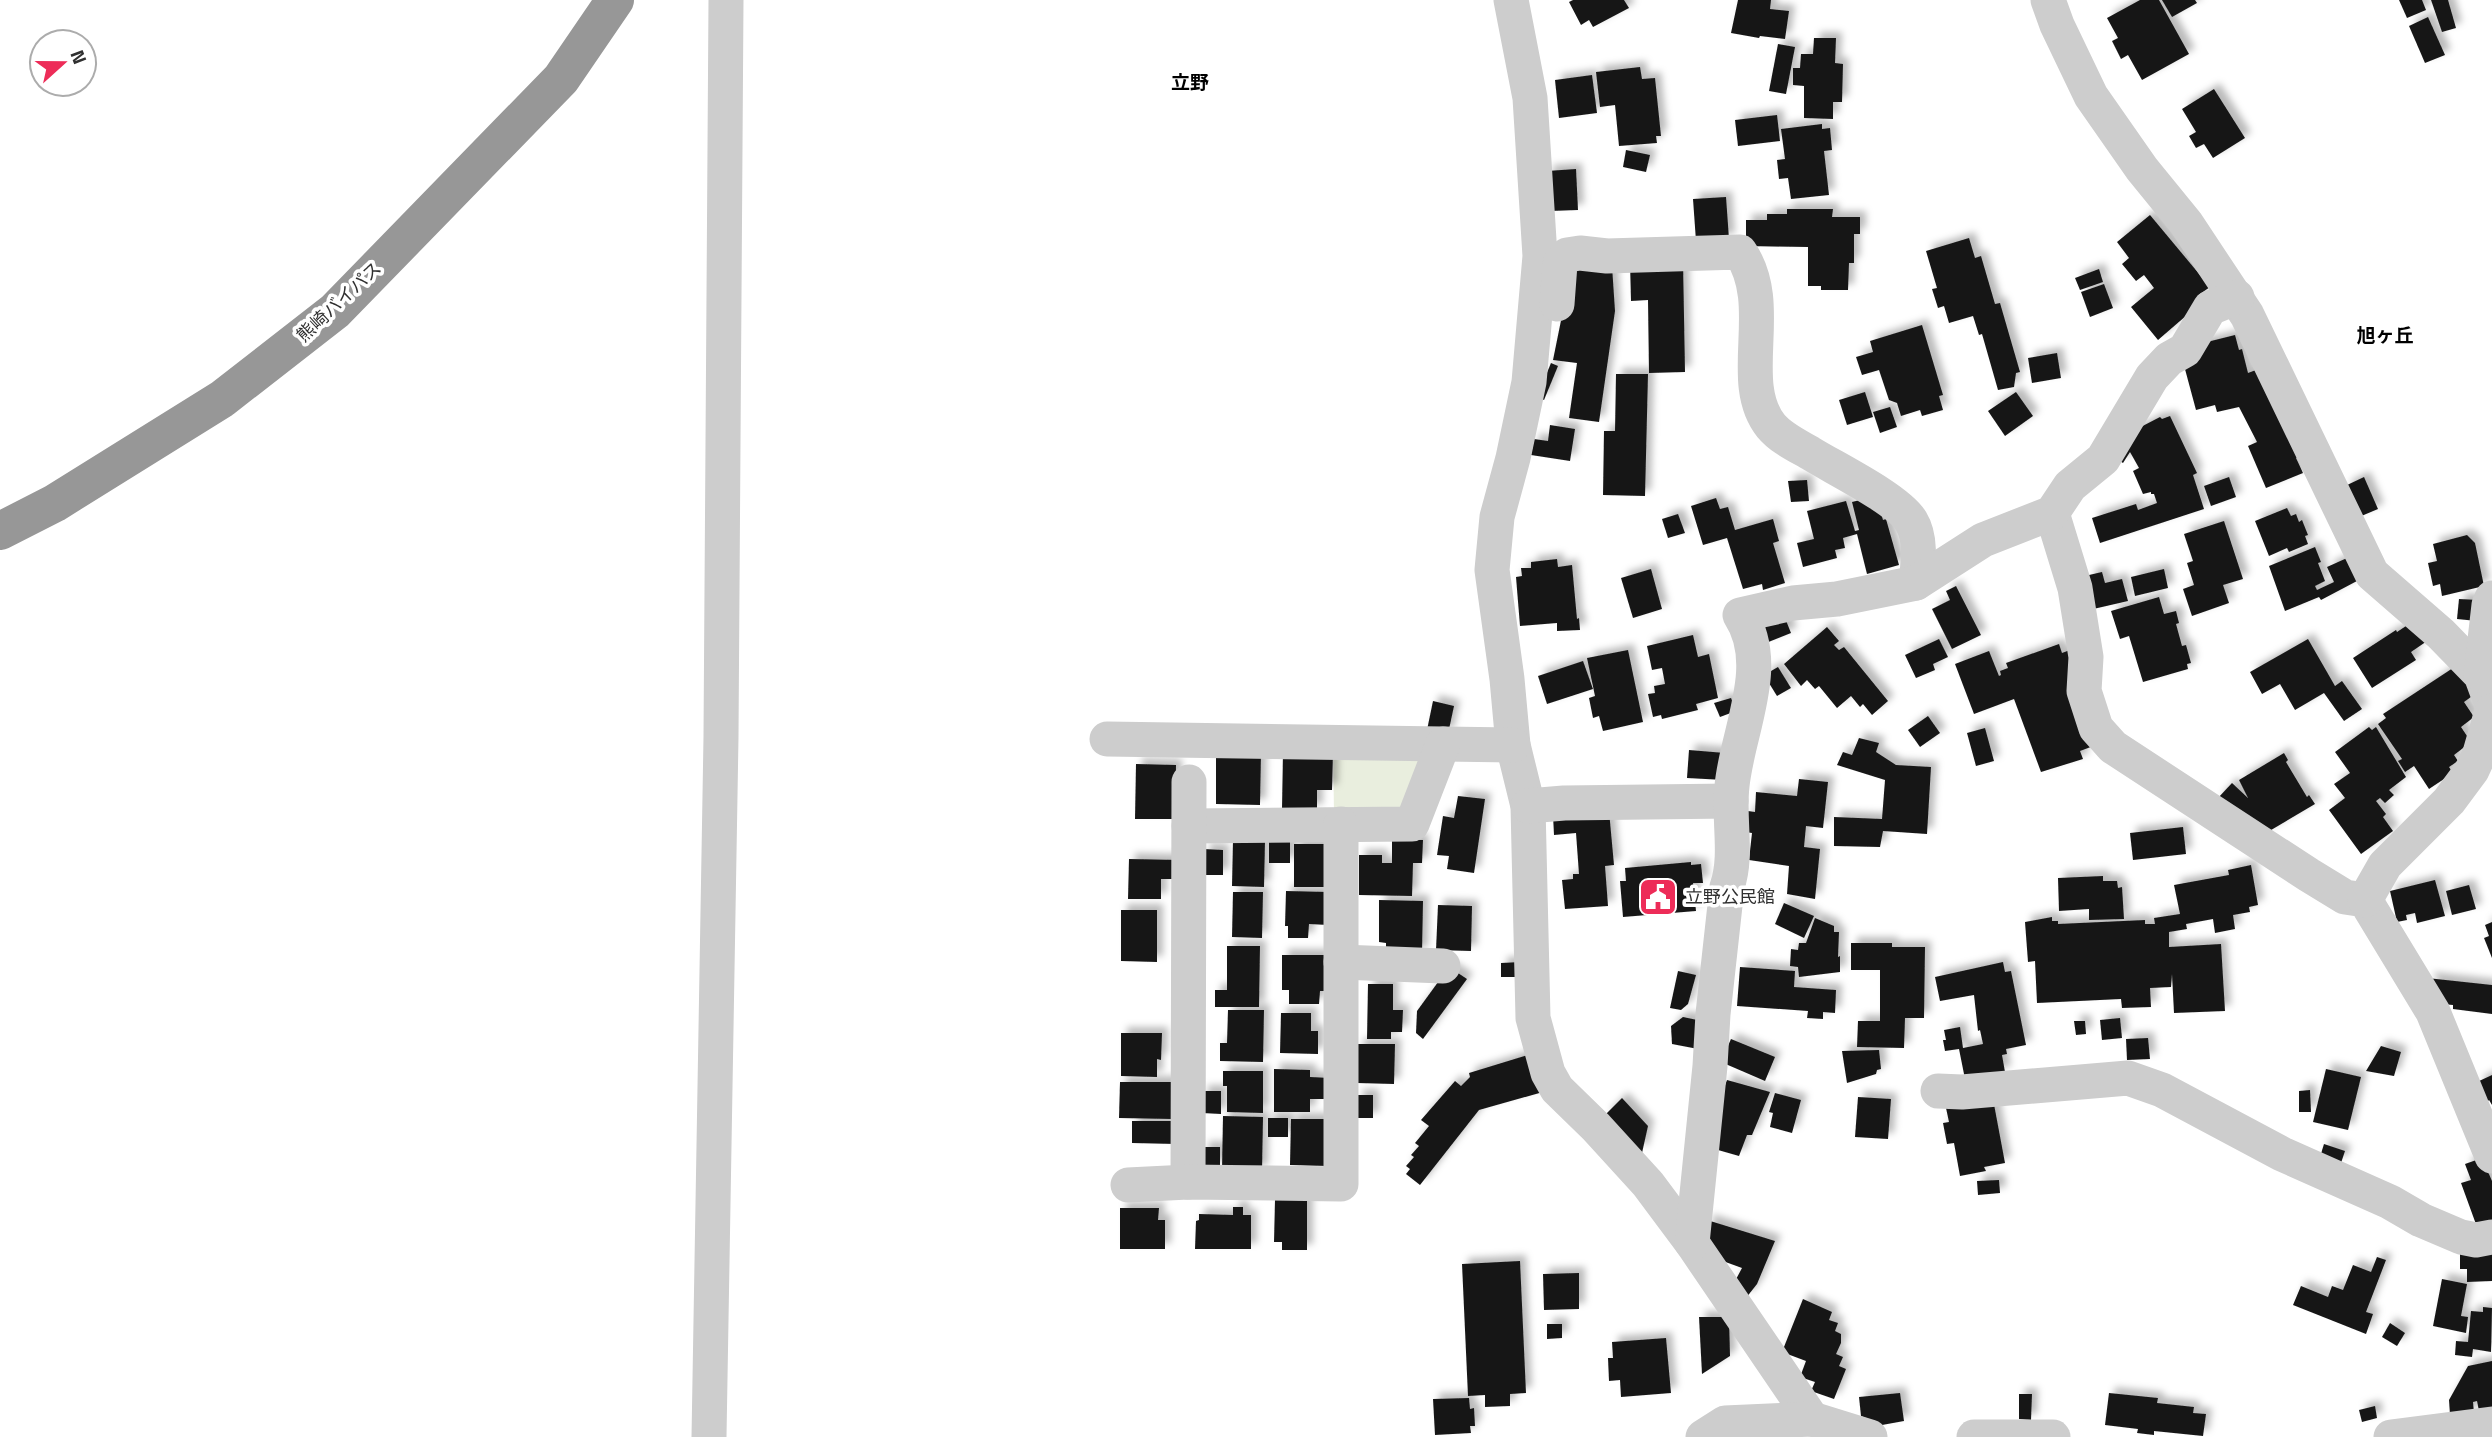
<svg xmlns="http://www.w3.org/2000/svg" width="2492" height="1437" font-family="'Titillium Web','Noto Sans JP',sans-serif">
	<style>
		.green { fill: #e9eede }
		.building { fill: #171717; filter: url(#shadow) }
		.lines { fill: none; stroke-linecap: round; stroke-linejoin: round }
		.minor { stroke: #cdcdcd; stroke-width: 35 }
		.highway { stroke: #979797; stroke-width: 38 }
		.labels { text-anchor: middle; stroke-width: 7; stroke-linejoin: round; paint-order: stroke }
		.street-label { font-size: 18px; fill: #303030; stroke: #fff }
		.poi-label { font-size: 18px; fill: #303030; stroke: #fff; text-anchor: start }
		.neighbourhood-label { font-size: 19px; font-weight: bold; fill: #000; stroke: #fff }
	</style>
	<defs>
		<filter id="shadow"><feDropShadow dx="6" dy="-6" stdDeviation="3.5" flood-color="#0004"/></filter>
	</defs>
	<rect width="100%" height="100%" fill="#fff"/>
	<!-- green -->
	<path class="green" d="M1333 747 1426 758 1410 809 1334 814Z"/>
	<!-- building -->
	<g class="building">
		<path d="M1573 0H1624L1629 8 1593 27 1589 20 1581 25 1569 2Z"/>
		<path d="M1738 0H1771L1770 9 1789 11 1785 39 1760 36 1759 38 1731 33Z"/>
		<path d="M2140 0H2159L2189 54 2142 80 2128 55 2121 59 2112 41 2118 38 2107 18Z"/>
		<path d="M2162 0H2195L2197 3 2172 17Z"/>
		<path d="M2399 0H2422L2426 10 2407 18Z"/>
		<path d="M2431 0H2448L2456 28 2442 32Z"/>
		<path d="M2428 17 2445 55 2425 63 2409 26Z"/>
		<path d="M1814 38H1836L1835 63 1843 64 1842 102H1833V119L1804 118V86L1793 85V68H1800L1801 54H1813Z"/>
		<path d="M1778 44 1795 47 1786 94 1769 91Z"/>
		<path d="M1640 67 1642 79 1655 78 1661 136H1656L1657 143 1619 146 1615 105 1600 107 1596 72Z"/>
		<path d="M1592 75 1597 113 1559 118 1555 80Z"/>
		<path d="M2214 89 2245 138 2213 158 2204 144 2196 148 2189 136 2196 132 2182 109Z"/>
		<path d="M1777 115 1780 141 1738 146 1735 120Z"/>
		<path d="M1822 124V129L1830 128 1832 150 1824 151 1829 195 1791 199 1788 178 1779 179 1777 160 1785 159 1781 129Z"/>
		<path d="M1626 150 1650 155 1646 172 1623 167Z"/>
		<path d="M1576 169 1578 210 1550 211 1547 171Z"/>
		<path d="M1726 197 1729 239 1696 241 1693 199Z"/>
		<path d="M1787 209H1833L1832 217H1860V234H1854V263H1849L1848 290H1821V286H1808V247L1746 246V220H1767V214H1787Z"/>
		<path d="M2150 215 2210 287 2197 296 2202 302 2158 340 2131 307 2154 288 2144 275 2136 281 2122 264 2129 258 2117 242Z"/>
		<path d="M1969 238 1975 258 1981 256 1995 304 2000 303 2020 372 2016 373 2014 387 1998 390 1982 334 1979 335 1973 316 1949 323 1944 306 1938 308 1932 289 1937 288 1926 251Z"/>
		<path d="M1683 261 1685 372 1649 373 1648 300 1631 301 1630 262Z"/>
		<path d="M1612 266 1615 311 1599 422 1569 418 1577 363 1553 360 1568 286 1574 268Z"/>
		<path d="M2099 269 2103 282 2080 290 2075 278Z"/>
		<path d="M2104 284 2113 308 2090 317 2081 292Z"/>
		<path d="M1922 325 1943 395 1939 396 1943 410 1922 416 1920 410 1901 416 1897 403 1889 400 1879 370 1862 375 1856 357 1873 352 1870 341Z"/>
		<path d="M2235 335 2239 350 2242 349 2248 373 2256 370 2302 455 2296 458 2303 473 2266 488 2248 446 2257 442 2239 407 2217 412 2215 405 2196 410 2182 358 2203 343Z"/>
		<path d="M2057 353 2061 378 2032 383 2028 358Z"/>
		<path d="M1551 363 1558 366 1544 400 1537 397Z"/>
		<path d="M1616 374H1648L1645 496 1603 495 1604 431H1615Z"/>
		<path d="M1865 392 1873 417 1847 425 1839 400Z"/>
		<path d="M2016 392 2033 416 2005 436 1988 411Z"/>
		<path d="M1890 407 1897 427 1880 433 1873 412Z"/>
		<path d="M2170 416 2197 473 2193 475 2204 509 2100 543 2092 518 2136 504 2138 510 2157 503 2154 494H2151V492L2143 494 2133 471 2139 468 2130 452 2123 463 2115 458 2133 431 2160 417 2162 419Z"/>
		<path d="M1550 425 1575 429 1570 461 1531 455 1534 439 1548 441Z"/>
		<path d="M2229 477 2236 497 2211 506 2204 486Z"/>
		<path d="M2364 477 2378 509 2359 517 2345 486Z"/>
		<path d="M1807 480 1809 501 1791 502 1788 481Z"/>
		<path d="M1876 496 1883 520 1886 519 1899 565 1867 574 1857 534 1843 538 1845 548 1835 550 1837 558 1803 567 1797 543 1814 539 1807 511 1846 501 1855 531 1859 530 1852 502Z"/>
		<path d="M1716 498 1720 509 1728 507 1735 530 1773 519 1779 541 1773 543 1785 583 1763 590 1762 584 1743 589 1727 538 1703 545 1691 506Z"/>
		<path d="M2287 508 2291 516 2296 514 2299 522 2302 520 2308 535 2305 536 2308 544 2289 552 2287 548 2269 556 2255 521Z"/>
		<path d="M1678 514 1685 533 1668 538 1662 519Z"/>
		<path d="M2224 521 2243 579 2223 585 2229 603 2192 616 2183 589 2194 585 2187 563 2193 561 2184 534Z"/>
		<path d="M2467 535 2475 543 2484 586 2442 596 2440 584 2433 586 2428 563 2437 561 2433 544Z"/>
		<path d="M2315 547 2321 562 2318 563 2325 581 2315 586 2317 590 2334 582 2327 567 2347 558 2357 581 2321 600 2319 597 2285 611 2269 566Z"/>
		<path d="M1557 559 1558 567 1572 565 1577 619 1579 618 1580 630 1557 631V623L1520 626 1516 577 1522 576 1521 568H1531V562Z"/>
		<path d="M1651 569 1662 609 1633 618 1621 578Z"/>
		<path d="M2164 569 2168 588 2135 596 2131 577Z"/>
		<path d="M2102 572 2105 583 2122 579 2128 601 2089 610V575Z"/>
		<path d="M1956 586 1981 635 1952 649 1932 609 1950 600 1946 591Z"/>
		<path d="M2159 597 2164 614 2176 611 2179 623 2176 624 2182 646 2186 645 2191 663 2187 664 2188 669 2143 682 2129 636 2120 639 2111 611Z"/>
		<path d="M2459 599 2479 600 2477 621 2457 619Z"/>
		<path d="M1783 613 1791 633 1766 643 1758 622Z"/>
		<path d="M2412 622 2430 639 2411 652 2416 660 2372 688 2353 658 2396 630 2397 632Z"/>
		<path d="M1827 627 1839 641 1834 645 1839 650 1844 647 1888 701 1872 715 1863 704 1860 707 1851 696 1837 708 1819 686 1815 689 1807 680 1801 686 1784 664Z"/>
		<path d="M1693 635 1698 657 1709 654 1718 698 1696 704 1698 710 1662 719 1661 715 1653 717 1648 694 1655 693 1654 686 1665 684 1662 668 1652 670 1647 646Z"/>
		<path d="M1939 639 1948 657 1933 664 1935 670 1916 678 1905 655Z"/>
		<path d="M2308 639 2335 686 2342 681 2362 709 2344 721 2324 693 2295 710 2280 684 2262 694 2250 672Z"/>
		<path d="M2059 644 2062 653 2070 650 2096 745 2080 751 2083 759 2041 772 2014 699 1974 714 1955 664 1989 651 1999 676 2001 675 2000 671 2008 668 2006 663Z"/>
		<path d="M1628 650 1643 722 1603 731 1599 716 1593 718 1589 698 1595 696 1587 658Z"/>
		<path d="M1583 661 1593 689 1547 704 1538 676Z"/>
		<path d="M2456 666 2475 694 2464 702 2474 717 2461 727 2471 742 2454 755 2458 761 2449 767 2453 773 2429 789 2414 766 2405 772 2398 761 2402 759 2378 724 2386 718 2383 714Z"/>
		<path d="M1778 667 1791 688 1777 696 1764 675Z"/>
		<path d="M1731 698 1736 711 1720 717 1714 703Z"/>
		<path d="M1433 701 1454 706 1448 734 1427 730Z"/>
		<path d="M1928 716 1940 733 1920 747 1908 730Z"/>
		<path d="M2369 727 2372 730 2376 727 2406 777 2389 790 2394 795 2385 803 2380 798 2376 801 2386 814 2383 817 2393 831 2361 854 2329 810 2345 798 2334 784 2350 773 2335 752Z"/>
		<path d="M1985 728 1994 761 1976 766 1967 733Z"/>
		<path d="M1859 738 1879 743 1876 752 1896 765 1931 767 1927 834 1883 831 1880 847 1834 846V817L1882 819 1885 780 1837 765 1843 752 1852 755Z"/>
		<path d="M1689 750 1725 753 1724 780 1687 778Z"/>
		<path d="M1283 752H1333L1332 790H1317V810L1282 809Z"/>
		<path d="M1216 753H1261L1260 805 1216 804Z"/>
		<path d="M2284 753 2288 760 2286 762 2307 797 2309 795 2315 804 2266 833 2217 799 2232 783 2248 798 2239 780Z"/>
		<path d="M1136 764 1176 765 1175 819H1135Z"/>
		<path d="M1799 779 1828 782 1823 828 1806 826 1804 847 1820 849 1815 899 1787 894 1789 866 1749 860 1752 833 1745 832 1748 811 1755 812 1756 792 1797 796Z"/>
		<path d="M1458 796 1485 799 1474 873 1447 869 1449 856 1437 855 1443 816 1454 818Z"/>
		<path d="M1609 811 1614 865 1605 866 1608 906 1565 909 1562 880 1573 879V874H1579L1576 833 1554 835 1553 815Z"/>
		<path d="M2183 827 2186 854 2133 860 2130 833Z"/>
		<path d="M1233 840H1265L1264 887 1232 886Z"/>
		<path d="M1392 840H1423L1422 863H1413L1412 896 1359 895V855H1382V863H1392Z"/>
		<rect x="1269" y="842" width="21" height="21"/>
		<path d="M1294 844H1332L1331 887H1294Z"/>
		<path d="M1204 849 1223 850V875H1204Z"/>
		<path d="M1129 859 1180 860 1179 879H1161V899H1128Z"/>
		<path d="M1691 862V865L1701 864 1703 883H1693L1696 911 1623 917 1620 881H1626L1625 868Z"/>
		<path d="M2251 865 2258 905 2249 907 2250 912 2233 915 2235 929 2215 933 2213 919 2186 924 2187 929 2169 932V947L2221 944 2225 1011 2174 1013 2172 974 2171 987 2150 988 2151 1007 2122 1008 2121 999 2037 1003 2035 961 2028 962 2025 922 2052 917V921H2058V924L2145 920V924H2155L2154 918 2180 914 2174 885 2229 875 2228 870Z"/>
		<path d="M2103 876V881H2117L2118 888 2122 887 2124 919 2089 920V909L2059 911 2058 878Z"/>
		<path d="M2435 880 2445 916 2417 923 2415 913 2406 915 2407 920 2397 922 2390 891Z"/>
		<path d="M2469 885 2476 909 2452 915 2446 891Z"/>
		<path d="M1286 891 1328 892V925L1309 924 1308 938H1288V926H1285Z"/>
		<path d="M1233 892H1263L1262 938 1232 937Z"/>
		<path d="M1379 900 1423 901 1422 953 1386 952V943L1379 942Z"/>
		<path d="M1784 903 1814 916 1804 938 1775 924Z"/>
		<path d="M1438 905 1472 906 1471 951 1436 950Z"/>
		<path d="M1121 910H1157V962L1121 961Z"/>
		<path d="M1815 918 1834 926V932H1839L1838 957 1840 956V972L1799 977 1798 967 1790 966 1791 949 1798 950 1799 943H1806Z"/>
		<path d="M2492 922V958L2484 938 2489 936 2485 925Z"/>
		<path d="M1851 943H1892V947H1925L1924 1018H1905L1904 1048 1857 1047 1858 1021H1880V970H1851Z"/>
		<path d="M1227 946H1260L1259 1007H1215V990H1227Z"/>
		<path d="M1282 955H1324V991H1320L1319 1004H1289V990H1282Z"/>
		<path d="M1521 962V977H1501V963Z"/>
		<path d="M2003 962 2005 972 2011 971 2026 1045 2006 1049 2007 1054 2002 1055 2005 1072 1965 1079 1959 1049 1945 1051 1943 1040H1946L1944 1030 1960 1027 1963 1048 1983 1044 1980 1030 1978 1031 1974 995 1940 1001 1935 977Z"/>
		<path d="M1449 967 1467 979 1423 1039 1416 1033 1417 1011Z"/>
		<path d="M1740 967 1795 971 1794 987 1836 990 1835 1013 1823 1012V1019L1807 1018 1808 1011 1737 1006Z"/>
		<path d="M1678 971 1696 975 1688 1004 1681 1010 1670 1008Z"/>
		<path d="M2427 978 2492 985V1014L2453 1009V1005L2441 1004Z"/>
		<path d="M1368 984H1393V1010H1403L1402 1032H1391V1039H1367Z"/>
		<path d="M1228 1010H1264L1263 1062 1220 1061V1043H1227Z"/>
		<path d="M1281 1013H1311V1031H1318V1054L1280 1053Z"/>
		<path d="M1683 1017 1702 1021 1698 1049 1672 1044 1671 1026Z"/>
		<path d="M2120 1018 2122 1038 2102 1040 2100 1020Z"/>
		<path d="M2074 1021H2085L2086 1034 2076 1035Z"/>
		<path d="M1121 1033H1162L1161 1060 1157 1059V1077L1121 1076Z"/>
		<path d="M2148 1038 2150 1059 2127 1060 2126 1039Z"/>
		<path d="M1731 1039 1775 1057 1765 1081 1721 1062Z"/>
		<path d="M1358 1044H1395L1394 1084 1357 1083Z"/>
		<path d="M2381 1046 2401 1052 2394 1076 2366 1071Z"/>
		<path d="M1879 1050 1881 1069 1877 1070 1876 1074 1847 1083 1842 1051Z"/>
		<path d="M1531 1054 1543 1092 1479 1110 1420 1185 1406 1174 1410 1169 1406 1166 1414 1157 1411 1155 1419 1146 1415 1143 1429 1126 1421 1120 1455 1081 1461 1086 1470 1077 1469 1073Z"/>
		<path d="M1274 1069 1310 1070V1077L1330 1078V1099H1310V1112H1274Z"/>
		<path d="M2326 1069 2361 1077 2348 1130 2313 1122Z"/>
		<path d="M1223 1071H1263V1113L1227 1112V1086H1223Z"/>
		<path d="M2492 1075V1105L2489 1100 2487 1102 2477 1082Z"/>
		<path d="M1727 1080 1770 1092 1752 1135H1747L1739 1156 1711 1148 1719 1102Z"/>
		<path d="M1120 1082H1172V1119L1119 1118Z"/>
		<path d="M2310 1090 2311 1112H2299V1091Z"/>
		<path d="M1202 1091H1221V1114L1202 1113Z"/>
		<path d="M1775 1093 1801 1100 1792 1133 1770 1127 1773 1113 1769 1112Z"/>
		<rect x="1357" y="1095" width="16" height="23"/>
		<path d="M1858 1097 1891 1099 1888 1139 1855 1137Z"/>
		<path d="M1622 1098 1648 1126 1642 1153 1605 1115Z"/>
		<path d="M1993 1099 2005 1163 1984 1167 1986 1171 1960 1176 1954 1143 1947 1144 1943 1123 1949 1122 1946 1108Z"/>
		<path d="M1223 1116 1263 1117 1262 1171 1222 1170Z"/>
		<rect x="1268" y="1118" width="20" height="19"/>
		<path d="M1291 1119H1328L1327 1166 1290 1165Z"/>
		<path d="M1132 1121H1176V1144L1132 1143Z"/>
		<path d="M2324 1144 2345 1151 2341 1163 2320 1157Z"/>
		<path d="M1203 1147H1220V1167H1202Z"/>
		<path d="M2482 1158 2492 1181V1228L2477 1227 2461 1183 2471 1180 2465 1164Z"/>
		<path d="M1999 1180 2000 1193 1978 1195 1977 1181Z"/>
		<path d="M1275 1200H1307V1250H1282V1242H1274Z"/>
		<path d="M1233 1207H1243V1215H1251V1249H1195L1196 1221 1199 1220V1214L1233 1215Z"/>
		<path d="M1120 1208H1159L1158 1220H1165V1249H1120Z"/>
		<path d="M1707 1220 1775 1241 1757 1284 1746 1298 1734 1283 1742 1268 1720 1260 1707 1243Z"/>
		<path d="M2492 1244V1281L2467 1282V1269H2460V1252Z"/>
		<path d="M2377 1257 2386 1260 2366 1312 2373 1314 2366 1334 2293 1305 2301 1286 2328 1297 2332 1286 2343 1290 2353 1265 2371 1272Z"/>
		<path d="M1520 1261 1526 1393 1510 1394V1406L1485 1407V1395L1468 1396 1462 1264Z"/>
		<path d="M1579 1273V1309L1544 1310 1543 1274Z"/>
		<path d="M2442 1279 2467 1284 2461 1316 2468 1317 2466 1333 2433 1326Z"/>
		<path d="M1803 1299 1832 1312 1829 1320 1838 1323 1835 1331 1841 1334V1343L1836 1354 1843 1357 1839 1366 1846 1369 1834 1399 1811 1391 1815 1382 1800 1377 1806 1361 1782 1352Z"/>
		<path d="M2483 1307 2492 1308 2491 1352 2473 1349 2472 1357 2455 1355 2456 1341 2468 1342 2471 1311 2483 1312Z"/>
		<path d="M1699 1317H1729L1730 1356 1702 1374Z"/>
		<path d="M2390 1323 2405 1333 2397 1346 2382 1337Z"/>
		<path d="M1547 1324H1562V1338L1547 1339Z"/>
		<path d="M1666 1338 1671 1393 1621 1397 1620 1380 1609 1381 1608 1358H1613L1612 1342Z"/>
		<path d="M2492 1361V1410L2479 1411 2477 1401 2473 1402 2474 1413 2450 1415 2449 1400 2468 1366Z"/>
		<path d="M1900 1393 1904 1421 1882 1425 1861 1416 1859 1397Z"/>
		<path d="M2109 1393 2158 1398 2157 1403 2194 1407 2193 1413 2206 1414 2203 1436 2154 1431V1435L2137 1433 2138 1429 2105 1425Z"/>
		<path d="M2019 1394H2032L2031 1420 2019 1419Z"/>
		<path d="M1469 1398 1470 1409 1474 1408 1475 1426H1470L1471 1433 1435 1435 1433 1399Z"/>
		<path d="M2375 1406 2377 1418 2362 1422 2359 1410Z"/>
	</g>
	<g class="lines">
		<!-- minor -->
		<g class="minor">
			<path d="M1511 0 1530 98 1540 256 1529 382 1513 458 1497 517 1492 570 1507 679 1513 745 1528 806 1533 1018 1548 1073 1557 1089 1596 1127 1648 1184 1692 1243 1812 1419"/>
			<path d="M2048 0 2057 25 2091 96 2142 169 2186 223 2247 315 2372 574 2441 634 2481 675 2492 705"/>
			<path d="M1557 304 1560 264 1567 255 1580 253 1607 256 1740 252C1777 305 1735 381 1771 426 1781 438 1796 445 1810 453 1834 468 1898 499 1911 521 1922 539 1918 564 1916 583"/>
			<path d="M2052 513 2075 588 2086 657 2084 691 2096 728 2113 747 2309 875 2345 897 2365 900 2433 1012 2492 1156"/>
			<path d="M2481 675 2489 605 2492 598"/>
			<path d="M1107 739 1513 745"/>
			<path d="M1528 806 1564 803 1731 801"/>
			<path d="M1189 826 1412 824 1443 744"/>
			<path d="M2365 900 2385 865 2449 801 2472 770 2480 753 2492 711"/>
			<path d="M1341 962 1443 966"/>
			<path d="M1938 1091 1962 1092 2128 1078 2162 1090 2282 1154 2390 1202 2421 1220 2461 1237 2476 1240 2492 1237"/>
			<path d="M1188 1182 1189 782"/>
			<path d="M1128 1185 1188 1182 1341 1184V824"/>
			<path d="M1692 1243 1710 1066 1713 1014 1727 887C1738 855 1728 820 1732 786 1737 732 1773 665 1740 615L1793 603 1837 599 1916 583 1983 540 2052 513 2070 486 2103 459 2152 377 2169 359 2185 350 2210 308 2237 297"/>
			<path d="M709 1437 721 737 726 0"/>
			<path d="M1703 1437 1725 1423 1812 1419 1870 1437"/>
			<path d="M1974 1437H2053"/>
			<path d="M2391 1437 2492 1424"/>
		</g>
		<!-- highway -->
		<path class="highway" d="M0 531 55 503 222 399 335 311 561 79 615 0"/>
	</g>
	<!-- icons -->
	<defs>
		<symbol id="civic-square" viewBox="-11 -11 22 22"><rect x="-9" y="-9" width="18" height="18" rx="4" fill="#ed2c58" stroke="#fff"/><path d="M-.6-6.5H3V-4.5H.6V-3L4-1V1h2V6H-6V1h2V-1L-.6-3ZM-1.2 2.5V6h2.4V2.5Z" fill="#fff"/></symbol>
	</defs>
	<g fill-rule="evenodd">
		<use href="#civic-square" x="1636" y="875" width="44" height="44"/>
	</g>
	<g class="labels">
		<!-- street labels -->
		<g class="street-label">
			<text transform="translate(339 302) rotate(-43)" y="6">熊崎バイパス</text>
		</g>
		<!-- poi labels -->
		<g class="poi-label">
			<text x="1685" y="903">立野公民館</text>
		</g>
		<!-- neighbourhood labels -->
		<g class="neighbourhood-label">
			<text x="1190" y="89">立野</text>
			<text x="2385" y="342">旭ヶ丘</text>
		</g>
	</g>
	<!-- north arrow -->
	<g transform="translate(63 63) rotate(69)"><circle r="33" fill="#ffffff" stroke="#acacac" stroke-width="2"/>
	<path d="M0-5L12 26L0 18L-12 26Z" fill="#ed2c58"/>
	<text y="-10" font-size="19" font-weight="bold" text-anchor="middle" fill="#303030">N</text>
	</g>
</svg>
